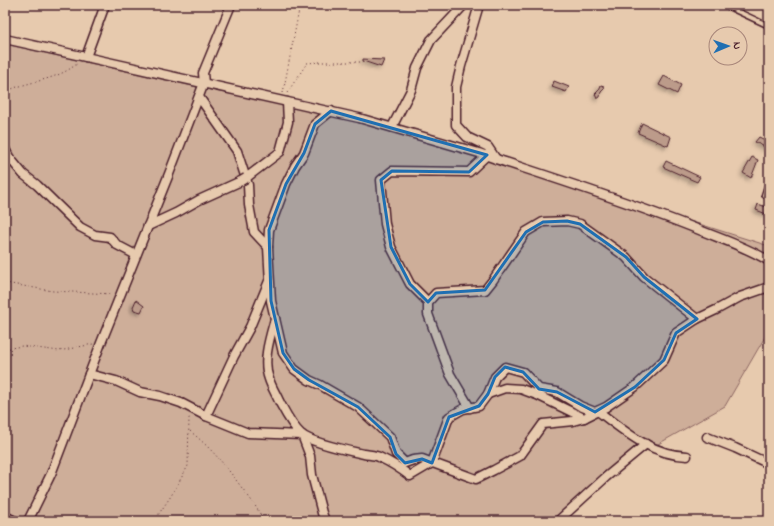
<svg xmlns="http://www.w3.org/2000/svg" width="774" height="526" font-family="'Indie Flower',sans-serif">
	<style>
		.green { fill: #ceae99; stroke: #8c6662 }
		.building { fill: #bc9b8a; stroke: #4a1f2b; filter: url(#shadow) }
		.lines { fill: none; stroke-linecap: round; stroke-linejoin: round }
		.service-casing { stroke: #4a1f2b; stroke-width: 7 }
		.minor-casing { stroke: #4a1f2b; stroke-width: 11 }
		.path { stroke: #4a1f2b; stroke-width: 1; stroke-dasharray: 1 3; stroke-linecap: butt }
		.service { stroke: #e7caae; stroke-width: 4 }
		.minor { stroke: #e7caae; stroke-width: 8 }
		.minor-bridge-casing { stroke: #4a1f2b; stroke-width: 11; stroke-linecap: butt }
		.minor-bridge { stroke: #e7caae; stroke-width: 8 }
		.marked { fill: #1f6fb2; fill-opacity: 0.2; stroke: #1f6fb2; stroke-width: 3; stroke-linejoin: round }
	</style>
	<defs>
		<filter id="shadow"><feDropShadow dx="-2.5" dy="2.5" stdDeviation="2" flood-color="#0004"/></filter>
	</defs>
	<rect width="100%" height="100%" fill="#e7caae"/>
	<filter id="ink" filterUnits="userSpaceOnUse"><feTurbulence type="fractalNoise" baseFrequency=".025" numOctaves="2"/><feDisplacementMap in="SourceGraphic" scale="8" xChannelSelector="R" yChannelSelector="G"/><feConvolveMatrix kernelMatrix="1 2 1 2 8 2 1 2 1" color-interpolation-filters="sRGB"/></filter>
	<g filter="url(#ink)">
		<!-- green -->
		<path class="green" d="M5 44 219 92 331 111 455 147 769 246V330L725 406 600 477 552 521H5Z"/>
		<!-- building -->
		<g class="building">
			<path d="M363 59 384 60 381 67 363 61Z"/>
			<path d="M664 76 681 85 677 94 659 85Z"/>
			<path d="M554 81 569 87 566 92 552 87Z"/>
			<path d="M601 85 604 86 605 88 601 92 600 97 597 99 595 94 599 90Z"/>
			<path d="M642 123 671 137 668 146 638 133Z"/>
			<path d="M759 137 769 142V149L755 142Z"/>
			<path d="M752 157 758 160 751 178 743 173Z"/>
			<path d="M666 161 700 177 697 182 663 167Z"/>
			<path d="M758 204 769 208V215L756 210Z"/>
			<path d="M136 300 144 306 141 312 134 310 133 307Z"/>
		</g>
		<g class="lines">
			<defs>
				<g id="service">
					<path d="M724 5 769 26"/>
					<path d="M769 180 764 195 769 198"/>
				</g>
				<g id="minor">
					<path d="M479 5 461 66 456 87V125L467 137 488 147 496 159"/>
					<path d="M5 39 359 118 479 153 499 160C566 182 632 203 697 229 721 239 747 247 769 261"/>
					<path d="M86 57 105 5"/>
					<path d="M199 97 237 151 248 185 249 205 254 232 268 247 271 301 283 353 294 369 309 380 320 385 358 407 390 437 396 454 405 463 413 460 422 459 476 479 494 470 520 456 543 424 573 421 584 418"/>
					<path d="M392 127 411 90 417 68 431 40 464 5"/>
					<path d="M5 149 9 157 23 174 37 185 80 227 95 235 110 237 117 245 136 255"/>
					<path d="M246 178 280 152 288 122 287 102"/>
					<path d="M148 226 176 213 199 200 241 181"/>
					<path d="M268 247 269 230 286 184 295 166 304 153 315 124 331 111"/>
					<path d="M428 302 410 284 391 247 385 224 381 180 392 171 469 172 487 155"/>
					<path d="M275 319C270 337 262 361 269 379 271 386 276 394 279 401 285 412 291 425 301 434 311 443 350 451 364 454 369 455 375 455 379 457 390 462 401 469 410 476L432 463 449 417 463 409 479 406 488 394 495 377 505 367 523 372 539 389 557 392 580 406 595 412 606 407 635 387 664 360 676 333 697 319 716 310 740 297 769 287"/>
					<path d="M89 374 116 381 140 392 160 396 181 403 206 416 248 433 302 435 310 456 312 475 322 513 325 521"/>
					<path d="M488 394 505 388 521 389 537 395 584 418 598 411C624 431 652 455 687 456"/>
					<path d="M470 408 450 374 428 314V302L436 293 485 290 493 280 526 232 543 222 567 221 580 224 626 257 644 277 697 319"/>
					<path d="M206 416 234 356 250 327 269 281"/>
					<path d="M707 437 735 448 769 464"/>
					<path d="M5 516 15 521"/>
					<path d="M28 521 51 474 101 343 169 174 204 83 203 73 231 5"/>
					<path d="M558 521 606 477 646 444"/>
				</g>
			</defs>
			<!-- service casing -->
			<use href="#service" class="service-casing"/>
			<!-- minor casing -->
			<use href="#minor" class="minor-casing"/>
			<!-- path -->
			<g class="path">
				<path d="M5 92C29 80 55 82 78 63"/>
				<path d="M283 93 300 5"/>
				<path d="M287 93 307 63 320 62H365"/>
				<path d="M5 283 53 291 112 294"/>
				<path d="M5 349 22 346 59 351 93 344"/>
				<path d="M190 431C212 449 225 465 242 488 250 498 258 509 264 521"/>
				<path d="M154 521 171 496 188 466 189 418 192 417"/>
			</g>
			<!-- service -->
			<use href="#service" class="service"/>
			<!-- minor -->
			<use href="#minor" class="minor"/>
			<defs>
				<path id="minor-bridge" d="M241 181 246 178"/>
			</defs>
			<!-- minor-bridge casing -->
			<use href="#minor-bridge" class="minor-bridge-casing"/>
			<!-- minor-bridge -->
			<use href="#minor-bridge" class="minor-bridge"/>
		</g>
	</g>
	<!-- marked area -->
	<path class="marked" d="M331 111 487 155 469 172 392 171 381 180 391 247 410 284 428 302 436 293 485 290 526 232 543 222 567 221 580 224 626 257 644 277 697 319 676 333 664 360 635 387 595 412 557 392 539 389 523 372 505 367 495 377 488 394 479 406 449 417 432 463 422 459 405 463 396 454 390 437 358 407 309 380 294 369 283 353 271 301 269 230 286 184 304 153 315 124Z"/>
	<!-- margin -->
	<rect width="774" height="526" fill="none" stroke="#e7caae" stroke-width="20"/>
	<rect x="10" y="10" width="754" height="506" fill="none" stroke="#4a1f2b" stroke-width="1.5" filter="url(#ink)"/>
	<!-- north arrow -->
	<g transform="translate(728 46) rotate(88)"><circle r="19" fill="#e7caae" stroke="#a8867a"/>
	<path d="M0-3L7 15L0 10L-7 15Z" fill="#1f6fb2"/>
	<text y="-6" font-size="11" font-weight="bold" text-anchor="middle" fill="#4a1f2b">N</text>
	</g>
</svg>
